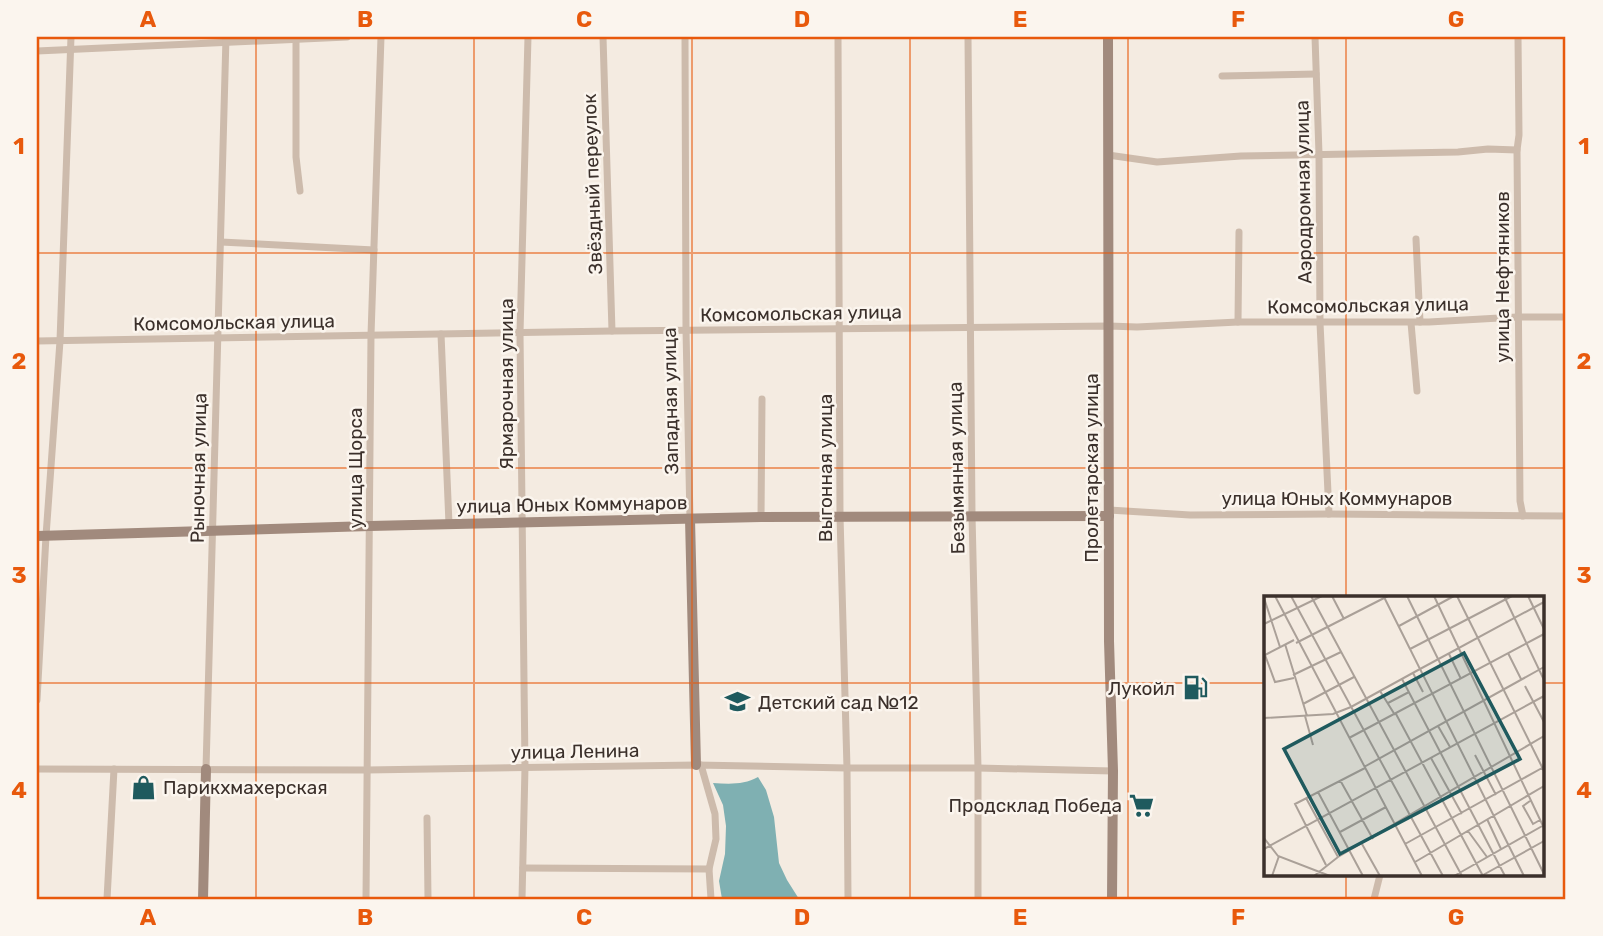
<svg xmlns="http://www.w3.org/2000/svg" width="1603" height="936" font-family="Rubik,sans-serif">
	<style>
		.water { fill: #7fb0b2 }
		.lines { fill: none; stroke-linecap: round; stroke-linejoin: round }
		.street { stroke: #cdbbac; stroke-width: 7 }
		.secondary { stroke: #a18a7d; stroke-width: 10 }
		.grid { fill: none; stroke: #e8590c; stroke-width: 2; stroke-opacity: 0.55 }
		.labels { text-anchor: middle; stroke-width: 5; stroke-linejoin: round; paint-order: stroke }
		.street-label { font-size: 19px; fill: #3b302b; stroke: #fbf5ee }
		.poi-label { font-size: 19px; fill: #3b302b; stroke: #fbf5ee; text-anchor: end }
		.inset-road { fill: none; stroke: #aaa098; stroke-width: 2 }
		.view { fill: #1f5a5e; fill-opacity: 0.15; stroke: #1f5a5e; stroke-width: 3.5 }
		.inset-edge { fill: none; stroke: #3b302b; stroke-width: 3.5 }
		.neatline { fill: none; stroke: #e8590c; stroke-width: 2.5 }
		.grid-label { font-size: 23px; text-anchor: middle; font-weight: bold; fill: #e8590c }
	</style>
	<rect width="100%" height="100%" fill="#f4ebe1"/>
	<!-- water -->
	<path class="water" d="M758 777 766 790 774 817 779 863 787 880 799 899H722L719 881 725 854 726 826 723 805 713 783C729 784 744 785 758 777Z"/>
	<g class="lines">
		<!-- street -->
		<g class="street">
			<path d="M296 37V157L300 191"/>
			<path d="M603 37 612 331"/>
			<path d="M685 37 686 330 690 519"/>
			<path d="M838 37 840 516 847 768 848 899"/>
			<path d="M968 37 972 515 978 768V899"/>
			<path d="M1315 37 1319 154 1320 323 1329 514"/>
			<path d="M1518 37 1519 135 1517 150 1520 501 1523 516"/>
			<path d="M37 51 347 37"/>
			<path d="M1222 76 1316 74"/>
			<path d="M1108 155 1157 162 1241 156 1458 152 1488 149 1517 150"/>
			<path d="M1416 239 1420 322"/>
			<path d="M221 242 374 250"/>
			<path d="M1238 322 1239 232"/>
			<path d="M1411 323 1417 391"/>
			<path d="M441 334 449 524"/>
			<path d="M37 341 612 331 1109 326 1137 327 1238 322H1429L1517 317H1566"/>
			<path d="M1109 510 1190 515 1329 514 1566 516"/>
			<path d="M761 517 762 399"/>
			<path d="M37 700 46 536 60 341 71 37"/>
			<path d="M701 765 715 814 716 839 709 869 711 899"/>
			<path d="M37 769 367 770 696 765 847 768H978L1113 771"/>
			<path d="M206 769 226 37"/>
			<path d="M427 818 428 899"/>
			<path d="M523 868 709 869"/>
			<path d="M107 899 114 769"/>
			<path d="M366 899 371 335 381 37"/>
			<path d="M522 899 525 767 520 333 528 37"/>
			<path d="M1374 899 1380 875"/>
		</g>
		<!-- secondary -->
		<g class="secondary">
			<path d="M1108 37 1109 641 1113 771 1112 899"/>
			<path d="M690 519 696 765"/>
			<path d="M37 536 370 526 761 517 1109 516"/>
			<path d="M203 899 206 769"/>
		</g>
	</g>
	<!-- grid -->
	<path class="grid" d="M256 37V899M474 37V899M692 37V899M910 37V899M1128 37V899M1346 37V598M37 253H1566M37 468H1566M37 683H1265M1542 683H1566M1346 875V899"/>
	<!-- icons -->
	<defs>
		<symbol id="fuel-bare" viewBox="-9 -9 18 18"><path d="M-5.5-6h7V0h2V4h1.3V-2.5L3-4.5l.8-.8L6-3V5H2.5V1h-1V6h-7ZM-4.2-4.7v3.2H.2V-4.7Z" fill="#1f5a5e" stroke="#fbf5ee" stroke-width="2.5" paint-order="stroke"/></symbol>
		<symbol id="school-bare" viewBox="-9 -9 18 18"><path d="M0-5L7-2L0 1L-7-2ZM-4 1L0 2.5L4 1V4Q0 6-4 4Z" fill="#1f5a5e" stroke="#fbf5ee" stroke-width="2.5" paint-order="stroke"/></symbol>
		<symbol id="shop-bare" viewBox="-9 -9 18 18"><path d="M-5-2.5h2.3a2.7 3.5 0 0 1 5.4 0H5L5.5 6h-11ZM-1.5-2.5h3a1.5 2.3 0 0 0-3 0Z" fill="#1f5a5e" stroke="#fbf5ee" stroke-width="2.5" paint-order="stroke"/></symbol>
		<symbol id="supermarket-bare" viewBox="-9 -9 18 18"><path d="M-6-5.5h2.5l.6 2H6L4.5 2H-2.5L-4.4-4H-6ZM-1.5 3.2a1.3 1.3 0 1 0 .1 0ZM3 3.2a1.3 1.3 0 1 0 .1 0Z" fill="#1f5a5e" stroke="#fbf5ee" stroke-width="2.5" paint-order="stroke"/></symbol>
	</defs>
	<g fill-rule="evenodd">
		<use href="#fuel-bare" x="1178" y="670" width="35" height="35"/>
		<use href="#school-bare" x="720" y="684" width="35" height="35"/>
		<use href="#shop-bare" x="126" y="770" width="35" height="35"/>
		<use href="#supermarket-bare" x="1124" y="788" width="35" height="35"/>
	</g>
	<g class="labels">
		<!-- street labels -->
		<g class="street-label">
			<text transform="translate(592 184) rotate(-92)" y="7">Звёздный переулок</text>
			<text transform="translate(1303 192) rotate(-91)" y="7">Аэродромная улица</text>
			<text transform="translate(1502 277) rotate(-90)" y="7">улица Нефтяников</text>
			<text transform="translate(1368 305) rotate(-1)" y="7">Комсомольская улица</text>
			<text transform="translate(801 313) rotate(-1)" y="7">Комсомольская улица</text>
			<text transform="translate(234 322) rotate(-1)" y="7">Комсомольская улица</text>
			<text transform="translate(506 384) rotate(-90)" y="7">Ярмарочная улица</text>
			<text transform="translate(670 401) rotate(-91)" y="7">Западная улица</text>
			<text transform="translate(198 468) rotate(-89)" y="7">Рыночная улица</text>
			<text transform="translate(355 468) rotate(-90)" y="7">улица Щорса</text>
			<text transform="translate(825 468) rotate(-90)" y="7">Выгонная улица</text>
			<text transform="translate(956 468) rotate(-91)" y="7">Безымянная улица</text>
			<text transform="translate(1091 468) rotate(-90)" y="7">Пролетарская улица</text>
			<text x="1337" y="505">улица Юных Коммунаров</text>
			<text transform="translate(572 504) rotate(-1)" y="7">улица Юных Коммунаров</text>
			<text transform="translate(575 751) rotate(-1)" y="7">улица Ленина</text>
		</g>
		<!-- poi labels -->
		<g class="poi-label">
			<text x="1175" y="695">Лукойл</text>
			<text x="758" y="709" text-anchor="start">Детский сад №12</text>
			<text x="163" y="794" text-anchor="start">Парикхмахерская</text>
			<text x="1122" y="812">Продсклад Победа</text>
		</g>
	</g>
	<!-- overview -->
	<g transform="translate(1264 596)">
		<rect width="280" height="280" fill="#f4ebe1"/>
		<path class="inset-road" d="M11 0 158 280M27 0 179 280M47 0 198 280M68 0 80 23M143 0 280 278M170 0 280 232M193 0 280 175M240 0 280 84M264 0 280 33M120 1 146 53M0 2 16 51M0 28 58 0M135 30 190 0M32 47 124 0M21 48 43 120M244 57 257 83M185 58 197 83M1 59 11 86 30 82M1 59 30 44M149 77 159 96M29 79 77 56M138 83 241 280M261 90 280 126M116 95 131 119M124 107 145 96M39 108 90 81M132 118 219 280M41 120 49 149M0 122 69 118 87 111 156 73 146 53 248 0M174 130 186 151M85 142 280 38M211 159 232 199M167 162 198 218M100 171 280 71M76 184 109 243M54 196 99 280M42 202 74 261M266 205 259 210 269 228 276 224M223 223 237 253M204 235 223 261M76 236 122 211M0 242 14 260 66 280M98 248 116 280M141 248 278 172M0 253 280 100M151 266 280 190M62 269 31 208 101 172M219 279 280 245M8 280 15 260M50 280 74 261 280 140M190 280 280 229M260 280 156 73 280 6"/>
		<path class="view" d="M200 57 256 163 76 258 20 153Z"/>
		<rect width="280" height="280" class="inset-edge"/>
	</g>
	<!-- border -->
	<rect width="1603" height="936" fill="none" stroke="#fbf5ee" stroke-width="77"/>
	<rect x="38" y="38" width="1526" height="860" class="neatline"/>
	<g class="grid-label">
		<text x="148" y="27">A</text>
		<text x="365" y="27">B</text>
		<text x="584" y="27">C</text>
		<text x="802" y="27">D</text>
		<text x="1020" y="27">E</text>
		<text x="1238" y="27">F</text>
		<text x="1456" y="27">G</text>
		<text x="19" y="154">1</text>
		<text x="1584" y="154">1</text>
		<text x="19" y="369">2</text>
		<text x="1584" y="369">2</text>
		<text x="19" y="583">3</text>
		<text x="1584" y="583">3</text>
		<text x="19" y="798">4</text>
		<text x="1584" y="798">4</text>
		<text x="148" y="925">A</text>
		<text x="365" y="925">B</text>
		<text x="584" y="925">C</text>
		<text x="802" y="925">D</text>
		<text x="1020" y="925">E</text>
		<text x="1238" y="925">F</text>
		<text x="1456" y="925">G</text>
	</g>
</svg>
